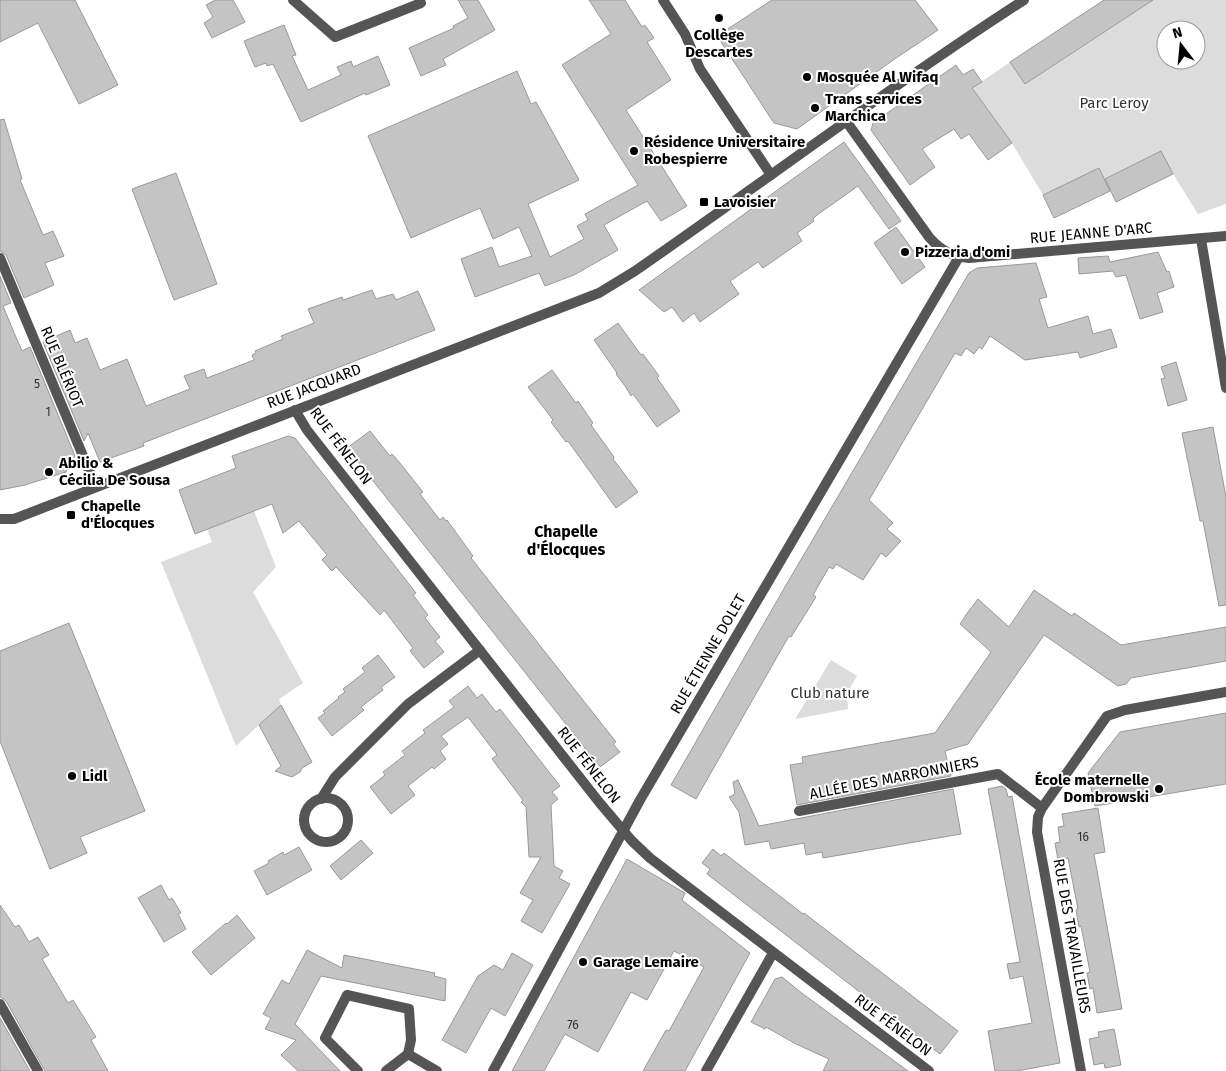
<svg xmlns="http://www.w3.org/2000/svg" width="1226" height="1071" font-family="'Fira Sans',sans-serif">
	<style>
		.green { fill: #dcdcdc; fill-rule: evenodd }
		.building { fill: #c4c4c4; stroke: #999 }
		.lines { fill: none; stroke-linecap: round; stroke-linejoin: round }
		.minor { stroke: #555; stroke-width: 10 }
		.tertiary { stroke: #555; stroke-width: 10 }
		.poi-dot { fill: #000; stroke: #fff; stroke-width: 2 }
		.labels { text-anchor: middle; stroke-width: 4; stroke-linejoin: round; paint-order: stroke }
		.number-label { font-size: 12px; fill: #313131 }
		.poi-label { font-size: 15px; font-weight: bold; fill: #000; stroke: #fff; text-anchor: start }
		.park-label { font-size: 15px; fill: #333; stroke: #fff }
		.street-label { font-size: 15px; fill: #000; stroke: #fff }
		.neighbourhood-label { font-size: 16px; font-weight: bold; fill: #000; stroke: #fff }
	</style>
	<rect width="100%" height="100%" fill="#fff"/>
	<!-- green -->
	<g class="green">
		<path d="M1153 0H1226V204L1198 214 1173 174 1161 151 1105 180 1099 168 1043 195 1012 143 972 88 1010 62 1025 84ZM1166 30H1196V60H1166Z"/>
		<path d="M254 511 276 567 253 592 303 683 279 699 281 705 236 746 161 562 212 542 207 529Z"/>
		<path d="M831 660 857 676 847 693 848 709 795 719Z"/>
	</g>
	<!-- building -->
	<g class="building">
		<path d="M0 0H75L118 85 79 104 38 23 0 42Z"/>
		<path d="M215 0H233L245 22 212 38 204 23 213 17 206 5Z"/>
		<path d="M458 0H478L495 30 443 59 446 65 421 76 409 48 454 28 453 26 468 18Z"/>
		<path d="M589 0H625L642 27 645 25 654 38 647 42 671 80 626 110 687 206 661 221 647 201 604 225 618 250 574 275 545 286 539 273 475 297 461 259 492 247 499 267 532 256 519 227 493 239 480 208 411 238 368 136 517 71 531 104 536 102 579 180 528 204 550 257 584 239 577 226 588 220 585 214 638 185 562 65 611 34Z"/>
		<path d="M772 0H915L938 30 896 58 797 129 774 123 717 36Z"/>
		<path d="M1104 0H1153L1025 84 1010 62Z"/>
		<path d="M284 25 296 55 292 56 308 90 341 75 337 67 351 61 353 67 378 56 390 85 366 95 365 93 301 122 273 64 267 66 266 63 255 67 244 41Z"/>
		<path d="M956 65 963 75 973 69 982 82 972 88 1012 143 988 160 969 134 961 139 954 129 922 149 935 167 910 185 871 130 873 123Z"/>
		<path d="M4 119 22 179 20 180 43 235 53 231 64 256 45 263 54 285 24 298 6 255 0 251V120Z"/>
		<path d="M844 142 901 221 889 229 858 186 817 215 813 219 814 221 797 233 802 241 763 268 758 262 730 281 739 294 700 322 694 313 683 322 672 307 664 312 639 290Z"/>
		<path d="M1161 151 1173 174 1116 202 1105 179Z"/>
		<path d="M1099 168 1110 191 1054 218 1043 195Z"/>
		<path d="M176 173 217 284 174 300 132 189Z"/>
		<path d="M896 227 925 267 902 284 874 243Z"/>
		<path d="M1158 252 1167 272 1169 271 1174 287 1157 293 1163 312 1140 319 1126 275 1116 277 1113 271 1079 274 1078 258 1108 256 1110 262Z"/>
		<path d="M1036 263 1047 297 1039 299 1048 328 1088 316 1093 334 1111 329 1117 347 1080 358 1078 352 1025 360 990 336 982 349 979 347 974 354 966 348 961 356 955 353 869 500 893 523 887 529 901 541 886 557 881 553 863 580 836 564 833 569 829 567 813 595 816 597 791 637 789 636 696 799 671 785 789 580 969 273 977 268Z"/>
		<path d="M0 276 11 303 3 306 15 335 22 351 30 347 75 456 66 472 25 485 0 490Z"/>
		<path d="M372 290 376 299 393 294 396 300 418 291 435 330 143 443 144 446 100 462 88 433 84 441 43 342 70 330 75 343 87 338 100 370 127 359 146 406 190 389 184 376 204 369 207 378 254 360 252 355 256 353 255 351 283 339 281 336 314 323 308 309 342 297 343 300Z"/>
		<path d="M618 323 641 355 643 354 659 376 657 378 680 411 657 427 633 394 631 396 625 386 616 374 617 373 594 340Z"/>
		<path d="M1176 362 1187 400 1168 406 1161 379 1165 378 1161 367Z"/>
		<path d="M552 370 576 403 578 401 593 423 591 425 614 457 613 459 638 492 616 508 568 441 566 442 551 422 553 420 528 387Z"/>
		<path d="M1213 427 1226 497V605L1219 606 1203 521H1200L1182 433Z"/>
		<path d="M370 431 390 456 392 454 395 457 423 492 420 494 440 520 443 517 446 521 447 520 473 556 471 558 616 742 613 744 620 752 600 767 347 448Z"/>
		<path d="M288 436 295 438 416 593 413 595 428 615 425 618 440 637 435 641 444 652 424 668 410 651 413 648 384 610 380 615 336 567 332 571 322 560 327 555 299 521 283 533 272 504 195 534 179 490 236 468 232 456Z"/>
		<path d="M1034 590 1072 616 1074 613 1121 645 1226 627V661L1131 678 1126 684 1118 686 1044 635 968 744 945 751 951 776 797 805 790 765 803 763 802 757 935 733 991 652 960 624 968 612 978 599 1009 627Z"/>
		<path d="M69 623 145 811 80 837 87 853 50 869 0 741V651Z"/>
		<path d="M378 655 395 677 381 687 383 690 361 707 364 710 332 736 318 718 325 713 323 711 339 698 338 697 345 692 343 689 365 672 362 668Z"/>
		<path d="M468 686 477 698 482 694 496 712 500 709 560 786 552 792 558 799 551 805 554 866 563 871 559 878 570 884 542 933 521 921 533 900 520 893 541 857H529L526 807 521 802 523 800 492 759 497 755 468 717 441 736 448 744 440 751 446 759 434 769 432 767 408 786 415 795 391 814 370 787 385 775 383 772 405 755 402 751 425 733 423 730 454 707 449 701Z"/>
		<path d="M281 705 312 762 302 768 300 772 292 777 275 771 281 766 259 725Z"/>
		<path d="M1226 713V784L1095 806 1088 773 1120 732Z"/>
		<path d="M738 780 759 826 953 789 961 834 823 858 822 852 806 855 804 843 771 849 769 841 745 845 739 812 729 797 735 794 733 782Z"/>
		<path d="M1002 786 1006 789 1008 797 1012 796 1060 1063 1017 1071H995L988 1031 1032 1023 1023 976 1010 979 1007 964 1020 962 988 789Z"/>
		<path d="M1098 808 1105 852 1094 854 1122 1009 1097 1013 1093 988 1090 989 1087 973 1090 972 1081 926 1079 927 1076 910 1078 909 1068 858 1058 860 1055 843 1060 842 1058 827 1064 826 1062 814Z"/>
		<path d="M361 840 373 853 341 880 330 866Z"/>
		<path d="M299 847 312 870 267 895 254 871 269 863 268 861 283 852 284 855Z"/>
		<path d="M713 849 721 856 724 853 803 914 804 913 958 1031 940 1054 707 874 710 869 702 863Z"/>
		<path d="M627 859 685 893 682 900 750 953 685 1071H643L666 1030 669 1031 704 967 674 951 647 1000 631 992 598 1052 565 1034 544 1071H512Z"/>
		<path d="M161 885 169 900 172 898 181 913 178 914 186 929 164 942 138 898Z"/>
		<path d="M0 905 15 927 19 925 29 942 38 937 49 955 42 959 68 1003 73 1000 96 1037 91 1040 108 1071H45L6 1001 0 997Z"/>
		<path d="M237 915 255 938 211 975 192 952 226 923 227 924Z"/>
		<path d="M307 950 342 968 344 955 435 973 434 976 446 979 445 1001 321 976 295 1024 340 1071H298L281 1055 296 1040 265 1029 271 1018 263 1014 282 980 289 984Z"/>
		<path d="M512 953 533 965 505 1016 491 1008 466 1053 442 1040 478 976 494 965 503 970Z"/>
		<path d="M782 977 803 994 908 1071H823L829 1059 796 1044 766 1027 765 1029 751 1022 775 979Z"/>
		<path d="M0 1018 30 1071H0Z"/>
		<path d="M1114 1029 1121 1065 1105 1068 1104 1063 1094 1065 1089 1039 1099 1037 1098 1032Z"/>
	</g>
	<g class="lines">
		<!-- minor -->
		<g class="minor">
			<path d="M293 0 335 37 421 3"/>
			<path d="M663 0 685 34 700 69 771 175"/>
			<path d="M846 121 929 237C940 250 952 257 969 258L1226 236"/>
			<path d="M1201 239 1226 388"/>
			<path d="M0 258 96 487"/>
			<path d="M295 410 307 430 599 802 632 841 650 858 929 1071"/>
			<circle cx="326" cy="820" r="22"/>
			<path d="M321 799 335 777 408 704 480 650"/>
			<path d="M799 811 998 774 1042 808"/>
			<path d="M0 1004 38 1071"/>
			<path d="M408 1054 437 1071"/>
			<path d="M358 1071 325 1038 347 995 409 1009 411 1040 408 1054 386 1071"/>
			<path d="M493 1071 640 800 959 257"/>
			<path d="M706 1071 773 953"/>
			<path d="M1081 1071 1037 832 1038 817 1042 808 1107 716 1125 710 1226 692"/>
		</g>
		<!-- tertiary -->
		<path class="tertiary" d="M0 519H14L599 293 635 271C765 181 891 86 1024 0"/>
	</g>
	<!-- markers -->
	<g class="poi-dot">
		<circle cx="719" cy="18" r="5"/>
		<circle cx="807" cy="77" r="5"/>
		<circle cx="815" cy="108" r="5"/>
		<circle cx="634" cy="151" r="5"/>
		<rect x="699" y="197" width="10" height="10" rx="2.5"/>
		<circle cx="905" cy="252" r="5"/>
		<circle cx="49" cy="472" r="5"/>
		<rect x="66" y="510" width="10" height="10" rx="2.5"/>
		<circle cx="72" cy="776" r="5"/>
		<circle cx="1159" cy="789" r="5"/>
		<circle cx="583" cy="962" r="5"/>
	</g>
	<g class="labels">
		<!-- number labels -->
		<g class="number-label">
			<text x="37" y="388">5</text>
			<text x="48" y="416">1</text>
			<text x="1083" y="841">16</text>
			<text x="573" y="1029">76</text>
		</g>
		<!-- poi labels -->
		<g class="poi-label">
			<text x="719" y="40" text-anchor="middle">Collège<tspan x="719" dy="17">Descartes</tspan></text>
			<text x="817" y="82">Mosquée Al Wifaq</text>
			<text x="825" y="104">Trans services<tspan x="825" dy="17">Marchica</tspan></text>
			<text x="644" y="147">Résidence Universitaire<tspan x="644" dy="17">Robespierre</tspan></text>
			<text x="714" y="207">Lavoisier</text>
			<text x="915" y="257">Pizzeria d'omi</text>
			<text x="59" y="468">Abilio &amp;<tspan x="59" dy="17">Cécilia De Sousa</tspan></text>
			<text x="81" y="511">Chapelle<tspan x="81" dy="17">d'Élocques</tspan></text>
			<text x="82" y="781">Lidl</text>
			<text x="1149" y="785" text-anchor="end">École maternelle<tspan x="1149" dy="17">Dombrowski</tspan></text>
			<text x="593" y="967">Garage Lemaire</text>
		</g>
		<!-- park labels -->
		<g class="park-label">
			<text x="1114" y="108">Parc Leroy</text>
			<text x="830" y="698">Club nature</text>
		</g>
		<!-- street labels -->
		<g class="street-label">
			<text transform="translate(1091 233) rotate(-5)" y="5">RUE JEANNE D'ARC</text>
			<text transform="translate(62 367) rotate(67)" y="5">RUE BLÉRIOT</text>
			<text transform="translate(314 386) rotate(-21)" y="5">RUE JACQUARD</text>
			<text transform="translate(341 446) rotate(53)" y="5">RUE FÉNELON</text>
			<text transform="translate(708 654) rotate(-60)" y="5">RUE ÉTIENNE DOLET</text>
			<text transform="translate(589 765) rotate(52)" y="5">RUE FÉNELON</text>
			<text transform="translate(894 778) rotate(-11)" y="5">ALLÉE DES MARRONNIERS</text>
			<text transform="translate(1072 936) rotate(80)" y="5">RUE DES TRAVAILLEURS</text>
			<text transform="translate(893 1025) rotate(37)" y="5">RUE FÉNELON</text>
		</g>
		<!-- neighbourhood labels -->
		<g class="neighbourhood-label">
			<text x="566" y="537">Chapelle<tspan x="566" dy="18">d'Élocques</tspan></text>
		</g>
	</g>
	<!-- north arrow -->
	<g transform="translate(1181 45) rotate(344)"><circle r="24" fill="#ffffff" stroke="#999999"/>
	<path d="M0-4L9 19L0 12L-9 19Z" fill="#000000"/>
	<text y="-8" font-size="14" font-weight="bold" text-anchor="middle" fill="#000000">N</text>
	</g>
</svg>
